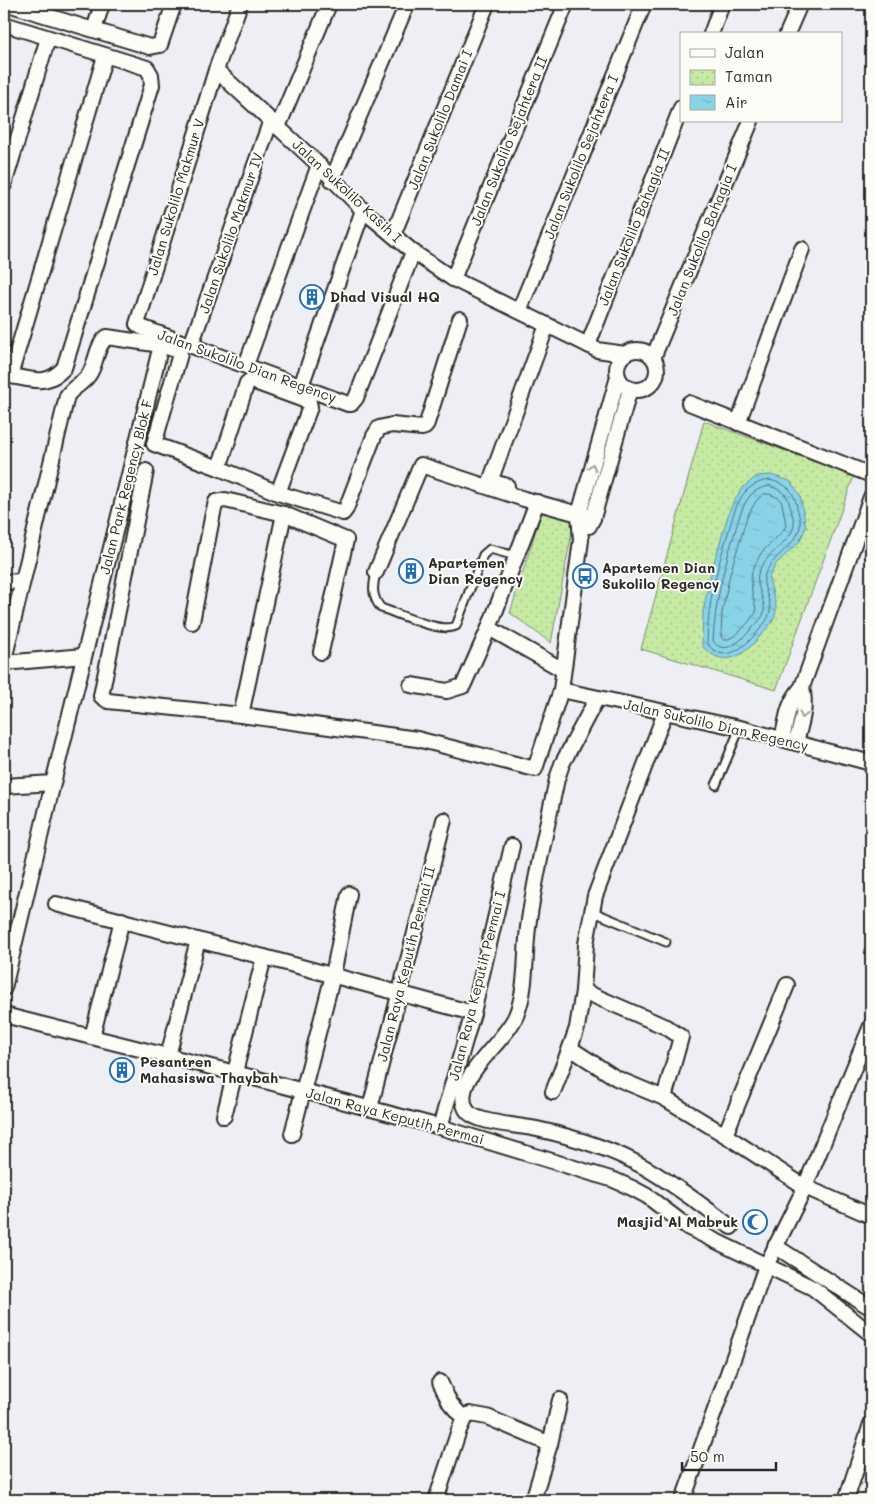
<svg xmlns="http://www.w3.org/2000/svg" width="875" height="1504" font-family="Mali,sans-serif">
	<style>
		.park { fill: url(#park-dots); stroke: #788a68 }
		.water { fill: url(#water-ripples); stroke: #63909d }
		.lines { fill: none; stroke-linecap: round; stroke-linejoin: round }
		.shore { stroke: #516e77; stroke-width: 1 }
		.lane-casing { stroke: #2b2b2b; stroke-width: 11 }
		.street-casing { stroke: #2b2b2b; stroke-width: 18 }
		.lane { stroke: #fdfcf7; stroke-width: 7 }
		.street { stroke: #fdfcf7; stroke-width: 14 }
		.oneway { stroke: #9e9e9b }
		.labels { text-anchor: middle; stroke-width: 4; stroke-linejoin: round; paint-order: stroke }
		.street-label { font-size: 14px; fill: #2b2b2b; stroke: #fdfcf7 }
		.poi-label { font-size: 14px; font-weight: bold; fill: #2b2b2b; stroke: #fdfcf7; text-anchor: start }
	</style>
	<defs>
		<pattern id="park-dots" width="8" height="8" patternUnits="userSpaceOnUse" patternTransform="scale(1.25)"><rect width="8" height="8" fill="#c6eaa4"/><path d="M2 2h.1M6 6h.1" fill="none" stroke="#aac98d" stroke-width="1.8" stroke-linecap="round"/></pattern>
		<pattern id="water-ripples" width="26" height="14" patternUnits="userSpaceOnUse" patternTransform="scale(1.25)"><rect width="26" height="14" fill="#89d3e9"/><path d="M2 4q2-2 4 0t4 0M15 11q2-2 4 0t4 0" fill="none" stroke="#76b5c8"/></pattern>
	</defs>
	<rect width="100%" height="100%" fill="#eeeff5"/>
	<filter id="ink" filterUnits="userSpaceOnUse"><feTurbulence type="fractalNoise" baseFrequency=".02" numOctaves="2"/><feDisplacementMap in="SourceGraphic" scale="10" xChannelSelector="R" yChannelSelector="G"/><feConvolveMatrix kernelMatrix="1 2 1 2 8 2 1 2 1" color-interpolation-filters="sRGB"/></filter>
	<g filter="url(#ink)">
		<!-- park -->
		<g class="park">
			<path d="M704 421 854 476 776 690 641 649Z"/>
			<path d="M542 511 574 521 551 643 510 613Z"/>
		</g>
		<!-- water -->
		<path class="water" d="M771 475 790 481 800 495 806 527 800 541 776 564 769 577C770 587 777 603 776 611 775 621 768 627 762 634 744 656 725 670 702 646L703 611 712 569 730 509 741 489 757 476Z"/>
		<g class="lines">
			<!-- shore -->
			<g class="shore">
				<path d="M770 480C787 485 793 488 797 507 798 513 801 520 800 526 799 543 772 556 765 574 760 586 772 600 770 611 769 619 763 625 759 630 746 646 724 667 707 643 708 602 716 572 728 533 732 519 736 502 746 491 754 484 760 481 770 480Z"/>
				<path d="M770 486C784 491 788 495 791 510 792 514 794 520 794 525 793 540 763 555 758 574 755 587 766 600 764 612 763 618 757 623 753 627 744 638 725 658 713 641 715 604 723 570 734 535 738 522 741 507 750 496 755 490 762 487 770 486Z"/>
				<path d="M764 494H769L779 498 782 503 786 525 784 530 761 553 752 571 751 579 752 592 756 609V613C747 623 738 638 724 640L721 637 722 613 730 574 747 517 756 501Z"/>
			</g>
			<defs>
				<g id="lane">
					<path d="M376 572C373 586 371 596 381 608 397 613 441 634 456 626L483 555 490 549 516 556"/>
					<path d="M716 785 740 728"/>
					<path d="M591 911 666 942"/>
				</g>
				<g id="street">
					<path d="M8 4 150 47 160 45 174 4"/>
					<path d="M240 4 216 70 137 324 141 327 348 404H351L356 398 413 252"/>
					<path d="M4 24 147 68 151 75 152 85 64 368C46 387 33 379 10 376"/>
					<path d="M94 30 102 4"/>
					<path d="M711 34 722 4"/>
					<path d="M787 34 800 4"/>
					<path d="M216 70 319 165 363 210 413 252 453 279 588 345 597 350 625 354"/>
					<path d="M278 127 329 4"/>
					<path d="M332 180 407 4"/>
					<path d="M4 185 48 38"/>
					<path d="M393 235 487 4"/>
					<path d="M453 279 566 4"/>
					<path d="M519 311 644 4"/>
					<path d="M191 345 271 120"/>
					<path d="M588 345 681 108"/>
					<circle cx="637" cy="370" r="20"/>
					<path d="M653 358 751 121"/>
					<path d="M246 365 319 165"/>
					<path d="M4 375 10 376 105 56"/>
					<path d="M301 386 363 210"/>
					<path d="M689 403 871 475"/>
					<path d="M738 423 802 249"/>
					<path d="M219 468 247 383 252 381 309 402 310 407 278 493"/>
					<path d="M146 471 101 696 108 701 241 715 417 739 535 769 561 690 581 540 579 514 618 377"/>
					<path d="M507 486 493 482 491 479 547 325"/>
					<path d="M537 502 489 628 563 670"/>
					<path d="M589 526 593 518 630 389"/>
					<path d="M376 572 421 465 524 499 593 518"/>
					<path d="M4 582 22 581"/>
					<path d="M192 622 213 513 216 502 225 500 284 514 346 540 321 652"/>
					<path d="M4 660 67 396C73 386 84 384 90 373 97 361 96 346 107 337L161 345"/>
					<path d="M4 663 84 656"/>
					<path d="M411 685 447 691 463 686 489 628"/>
					<path d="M561 690 740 728 871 763"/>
					<path d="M597 698 562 764 557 779C547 826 536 873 529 920 524 951 528 984 517 1013 508 1041 450 1078 466 1109 473 1124 521 1125 537 1129 573 1137 611 1148 644 1167 674 1184 703 1206 731 1227"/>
					<path d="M241 715 284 514"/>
					<path d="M782 739C788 716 786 706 802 687L871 497"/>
					<path d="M796 743C801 721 807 710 802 687"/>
					<path d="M4 786 53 783 161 345 179 351 180 354 154 444 219 468 278 493 343 513 346 509 374 436 379 428 392 425 422 428 425 427 427 423 460 319"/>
					<path d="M56 904 264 957 473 1013"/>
					<path d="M4 988 53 783"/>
					<path d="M583 991 666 1027 681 1037 664 1098"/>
					<path d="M4 1015 235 1073 440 1127 614 1180 632 1188 647 1196 689 1228 813 1288 871 1334"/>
					<path d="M92 1037 122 920"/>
					<path d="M570 1048 616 1078 664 1098 725 1135 805 1187 871 1216"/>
					<path d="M168 1056 198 940"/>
					<path d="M553 1092 570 1048 577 1028 583 991 586 944 595 896 665 713"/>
					<path d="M370 1108 444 820"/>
					<path d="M224 1116 264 957"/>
					<path d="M440 1127 473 1013 512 846"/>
					<path d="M292 1134 333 975 349 894"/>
					<path d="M725 1135 787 985"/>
					<path d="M775 1246 871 1308"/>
					<path d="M440 1382 450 1403 464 1419"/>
					<path d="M436 1500 459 1430 464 1419 470 1414 487 1417 550 1444"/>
					<path d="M533 1500 550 1444 560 1400"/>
					<path d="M683 1500 766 1266 805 1187 871 1026"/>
					<path d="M846 1500 871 1424"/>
				</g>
			</defs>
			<!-- lane casing -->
			<use href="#lane" class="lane-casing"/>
			<!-- street casing -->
			<use href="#street" class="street-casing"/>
			<!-- lane -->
			<use href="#lane" class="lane"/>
			<!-- street -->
			<use href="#street" class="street"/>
		</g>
		<!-- one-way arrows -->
		<defs><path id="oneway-chevron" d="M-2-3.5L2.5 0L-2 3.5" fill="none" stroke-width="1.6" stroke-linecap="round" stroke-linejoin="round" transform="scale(1.25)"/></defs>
		<g class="oneway">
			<use href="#oneway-chevron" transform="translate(592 467) rotate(-74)"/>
			<use href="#oneway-chevron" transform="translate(803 715) rotate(105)"/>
		</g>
	</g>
	<!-- icons -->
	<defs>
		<symbol id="building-ring" viewBox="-11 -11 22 22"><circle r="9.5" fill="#fdfcf7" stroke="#1f6fb2" stroke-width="1.5"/><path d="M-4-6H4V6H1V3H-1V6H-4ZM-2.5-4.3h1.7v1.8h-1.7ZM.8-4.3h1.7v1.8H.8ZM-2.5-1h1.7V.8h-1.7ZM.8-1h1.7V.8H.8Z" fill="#1f6fb2"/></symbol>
		<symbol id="bus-ring" viewBox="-11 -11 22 22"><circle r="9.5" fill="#fdfcf7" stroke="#1f6fb2" stroke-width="1.5"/><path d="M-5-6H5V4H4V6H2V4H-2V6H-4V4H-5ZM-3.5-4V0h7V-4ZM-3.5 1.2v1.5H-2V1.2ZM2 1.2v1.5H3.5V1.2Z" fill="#1f6fb2"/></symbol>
		<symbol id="mosque-ring" viewBox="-11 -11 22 22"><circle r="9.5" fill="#fdfcf7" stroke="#1f6fb2" stroke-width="1.5"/><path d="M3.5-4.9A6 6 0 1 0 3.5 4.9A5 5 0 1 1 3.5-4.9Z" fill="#1f6fb2"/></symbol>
	</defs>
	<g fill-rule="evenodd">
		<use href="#building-ring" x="298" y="283" width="28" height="28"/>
		<use href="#building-ring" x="397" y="557" width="28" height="28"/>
		<use href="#bus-ring" x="571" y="562" width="28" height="28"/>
		<use href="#building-ring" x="108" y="1056" width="28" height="28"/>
		<use href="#mosque-ring" x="741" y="1208" width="28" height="28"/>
	</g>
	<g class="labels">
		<!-- street labels -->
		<g class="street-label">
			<text transform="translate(440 120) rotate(-68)" y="5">Jalan Sukolilo Damai I</text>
			<text transform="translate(509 141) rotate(-68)" y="5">Jalan Sukolilo Sejahtera II</text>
			<text transform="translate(581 157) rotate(-68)" y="5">Jalan Sukolilo Sejahtera I</text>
			<text transform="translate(347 191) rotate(43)" y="5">Jalan Sukolilo Kasih I</text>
			<text transform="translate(176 197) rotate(-73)" y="5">Jalan Sukolilo Makmur V</text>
			<text transform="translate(634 227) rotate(-68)" y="5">Jalan Sukolilo Bahagia II</text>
			<text transform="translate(231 233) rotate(-71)" y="5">Jalan Sukolilo Makmur IV</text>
			<text transform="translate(702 240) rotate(-68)" y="5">Jalan Sukolilo Bahagia I</text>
			<text transform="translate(247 366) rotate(20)" y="5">Jalan Sukolilo Dian Regency</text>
			<text transform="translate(126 487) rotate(-76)" y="5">Jalan Park Regency Blok F</text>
			<text transform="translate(716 725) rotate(13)" y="5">Jalan Sukolilo Dian Regency</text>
			<text transform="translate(406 964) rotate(-76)" y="5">Jalan Raya Keputih Permai II</text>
			<text transform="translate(477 986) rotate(-76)" y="5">Jalan Raya Keputih Permai I</text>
			<text transform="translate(395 1116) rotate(15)" y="5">Jalan Raya Keputih Permai</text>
		</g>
		<!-- poi labels -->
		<g class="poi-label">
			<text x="330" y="302">Dhad Visual HQ</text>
			<text x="428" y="568">Apartemen<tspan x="428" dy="16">Dian Regency</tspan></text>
			<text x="602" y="573">Apartemen Dian<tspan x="602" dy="16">Sukolilo Regency</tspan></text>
			<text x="140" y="1067">Pesantren<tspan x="140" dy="16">Mahasiswa Thaybah</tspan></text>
			<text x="738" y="1227" text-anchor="end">Masjid Al Mabruk</text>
		</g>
	</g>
	<!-- margin -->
	<rect width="875" height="1504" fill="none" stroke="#fdfcf7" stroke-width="20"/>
	<rect x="10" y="10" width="855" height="1484" fill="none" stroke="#2b2b2b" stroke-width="2" filter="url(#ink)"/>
	<!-- legend -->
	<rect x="680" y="32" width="162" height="90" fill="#fdfcf7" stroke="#a9a8a5"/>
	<rect x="690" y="49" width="25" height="8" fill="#fdfcf7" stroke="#a9a8a5"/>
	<text x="725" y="58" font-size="15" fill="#2b2b2b">Jalan</text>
	<rect x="690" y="70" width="25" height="15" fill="url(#park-dots)" stroke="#a9a8a5"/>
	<text x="725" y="82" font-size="15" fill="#2b2b2b">Taman</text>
	<rect x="690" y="95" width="25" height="15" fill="url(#water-ripples)" stroke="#a9a8a5"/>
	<text x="725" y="108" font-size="15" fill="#2b2b2b">Air</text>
	<!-- scale -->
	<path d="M682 1462v8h94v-8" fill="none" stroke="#2b2b2b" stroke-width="2.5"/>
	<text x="690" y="1462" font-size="15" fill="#2b2b2b" stroke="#fdfcf7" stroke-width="4" paint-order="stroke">50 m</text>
</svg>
